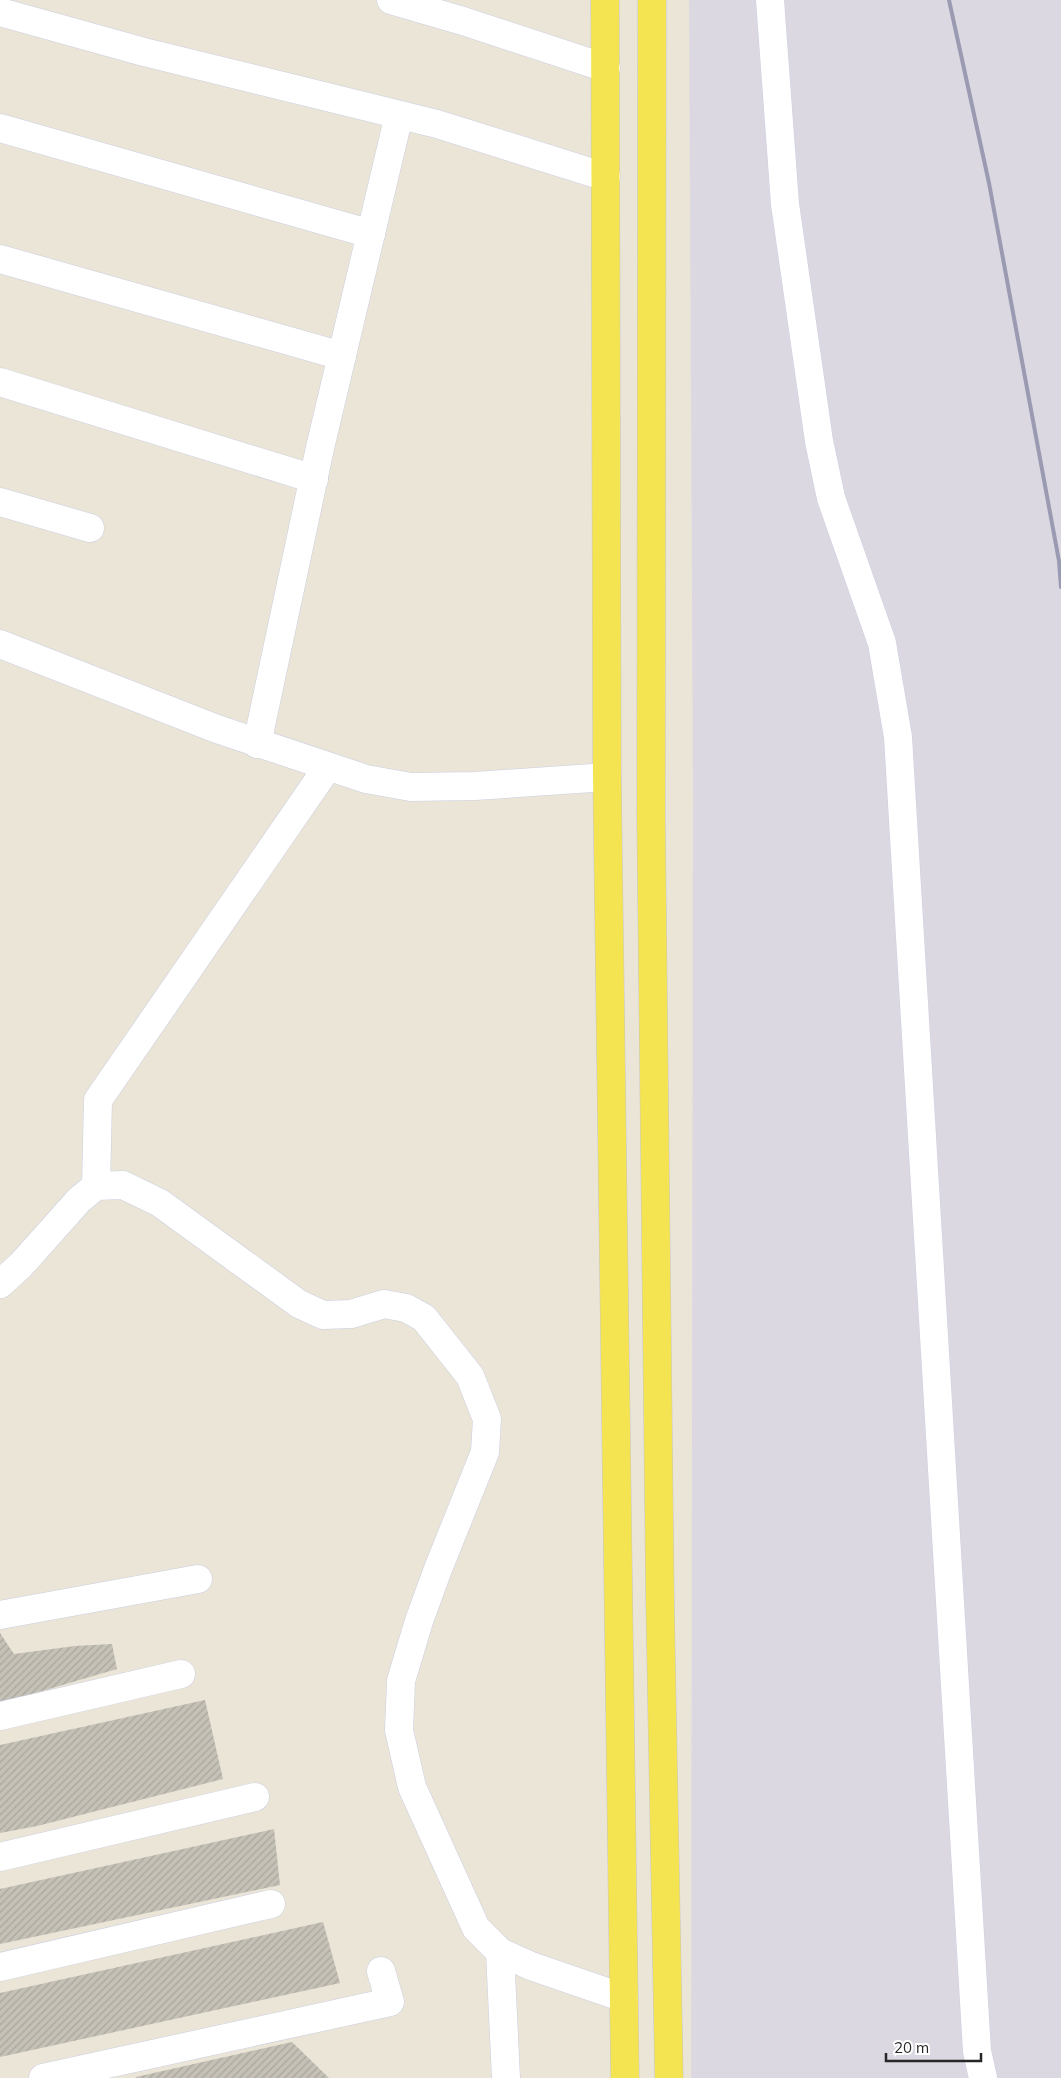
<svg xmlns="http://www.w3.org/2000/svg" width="1061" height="2078" font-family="Mulish,sans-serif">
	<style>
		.industrial { fill: #dcd8e2 }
		.building { fill: url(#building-hatch) }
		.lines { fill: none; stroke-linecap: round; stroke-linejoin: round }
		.minor-casing { stroke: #cccee1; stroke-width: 29 }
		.major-casing { stroke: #c7c7c7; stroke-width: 29 }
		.minor { stroke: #fff; stroke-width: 28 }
		.major { stroke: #f5e451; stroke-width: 28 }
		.rail { stroke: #9a9bb2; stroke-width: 4 }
	</style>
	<defs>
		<pattern id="building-hatch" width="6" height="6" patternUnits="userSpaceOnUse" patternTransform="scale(1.25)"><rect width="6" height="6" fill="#c5c1b7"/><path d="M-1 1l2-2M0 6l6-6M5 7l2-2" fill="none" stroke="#a9a69d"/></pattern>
	</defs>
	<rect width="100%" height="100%" fill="#eae5d7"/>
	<!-- industrial -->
	<path class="industrial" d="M689 0H1061V2078H691L693 795Z"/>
	<!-- building -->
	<g class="building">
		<path d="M0 1633 14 1654 75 1646 112 1644 117 1669 25 1696 0 1707Z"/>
		<path d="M205 1700 223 1779 37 1826 0 1833V1745Z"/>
		<path d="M274 1829 280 1885 0 1944V1889Z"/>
		<path d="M323 1922 340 1983 0 2057V1993Z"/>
		<path d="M292 2042 329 2078H136V2077Z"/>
	</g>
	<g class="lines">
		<defs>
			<g id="minor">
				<path d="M391 0 463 21 606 68"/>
				<path d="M770 0 785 204 819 441 831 498 882 643 898 737 977 2051 983 2078"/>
				<path d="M0 12 144 52 437 124 606 177"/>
				<path d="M0 128 371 234"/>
				<path d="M0 259 342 356"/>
				<path d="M0 382 314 479"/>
				<path d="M0 502 90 528"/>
				<path d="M0 644 217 729 366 779 411 787 475 786 607 777"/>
				<path d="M257 744 320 448 399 115"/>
				<path d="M96 1186 98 1100 327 768"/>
				<path d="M0 1284 21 1265 79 1200 96 1186 123 1185 160 1203 299 1304 323 1315 351 1314 384 1304 406 1308 424 1318 470 1376 487 1419 485 1452 438 1569 419 1621 401 1681 399 1730 412 1787 476 1928 500 1952 531 1966 624 1998"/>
				<path d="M0 1615 198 1579"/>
				<path d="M0 1716 181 1674"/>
				<path d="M0 1857 255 1797"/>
				<path d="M500 1952 506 2078"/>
				<path d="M0 1967 271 1904"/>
				<path d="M43 2078 390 2002 381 1971"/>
			</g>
			<g id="major">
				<path d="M605 0 607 777 625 2078"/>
				<path d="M652 0 651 817 660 1601 669 2078"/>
			</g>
		</defs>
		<!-- minor casing -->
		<use href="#minor" class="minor-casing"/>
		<!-- major casing -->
		<use href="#major" class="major-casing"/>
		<!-- minor -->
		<use href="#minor" class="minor"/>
		<!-- major -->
		<use href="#major" class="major"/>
		<!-- rail -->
		<path class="rail" d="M949 0 989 183 1059 561 1061 587"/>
	</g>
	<!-- scale -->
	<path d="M886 2053v8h95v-8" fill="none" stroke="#272727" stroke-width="2.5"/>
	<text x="894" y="2053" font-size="15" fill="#272727" stroke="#ffffff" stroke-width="4" paint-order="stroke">20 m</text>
</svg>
